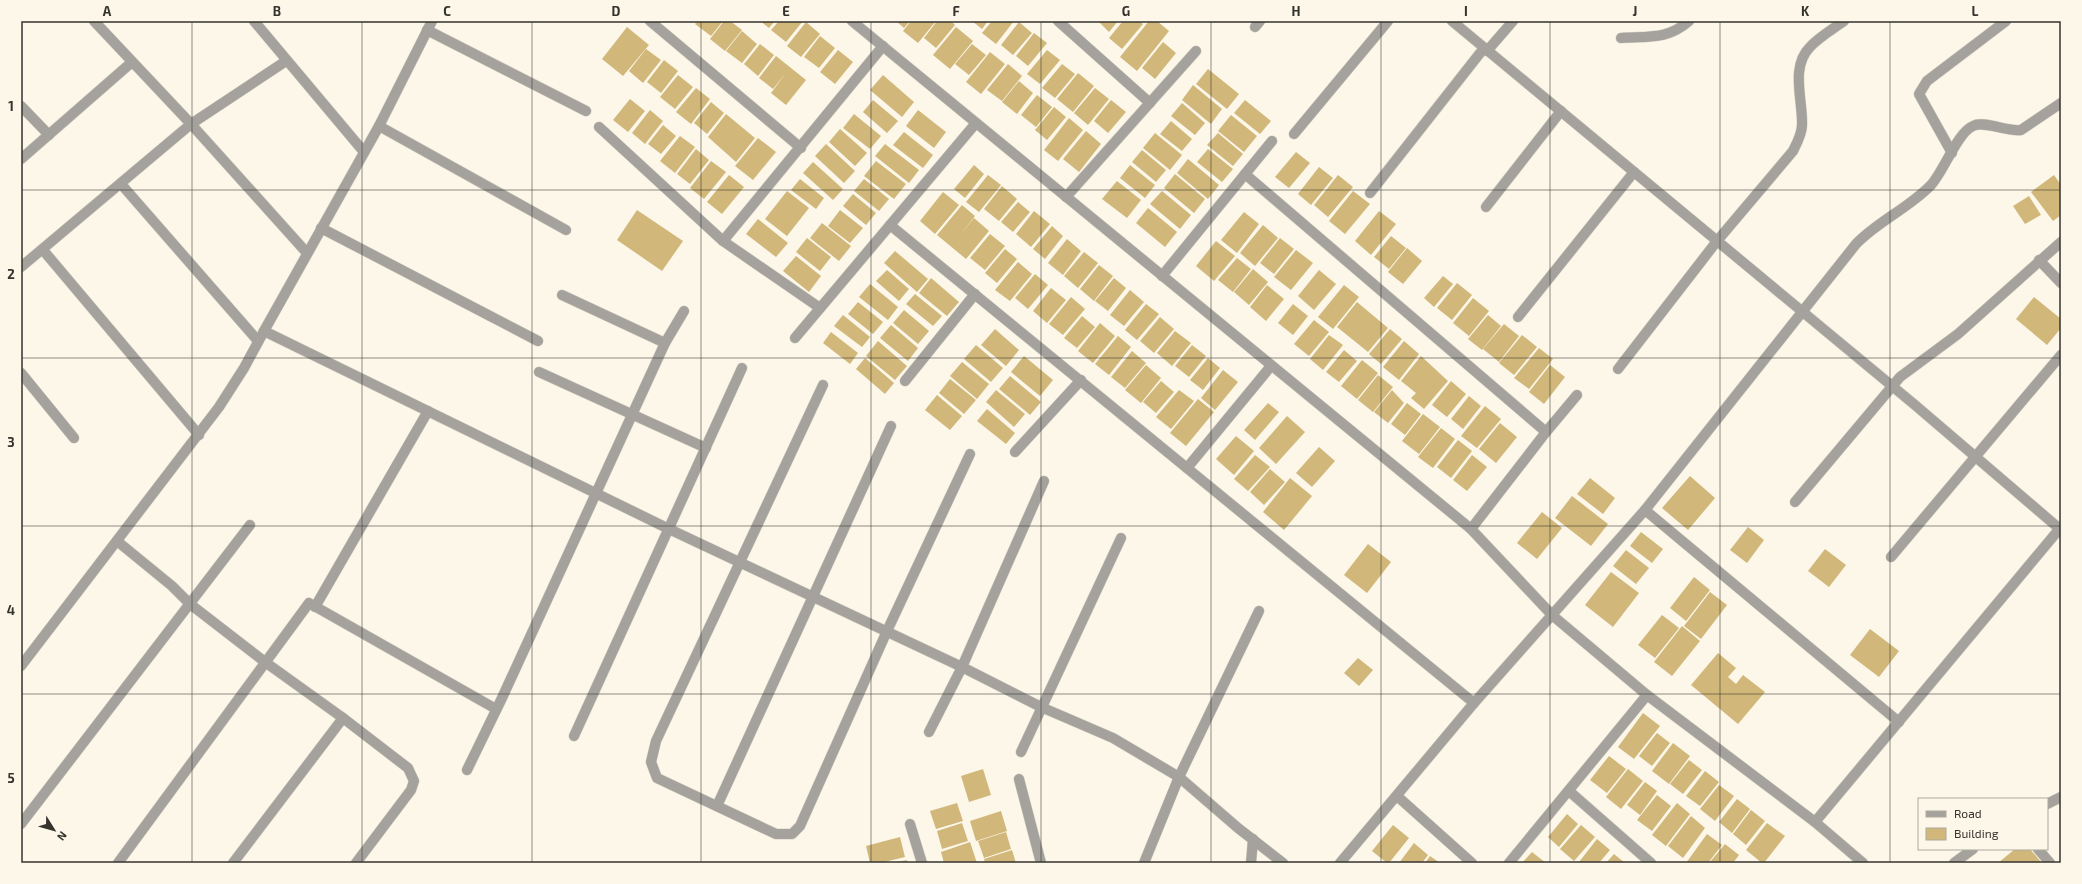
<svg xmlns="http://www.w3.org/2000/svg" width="2082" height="884" font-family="'Exo 2',sans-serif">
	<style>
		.building { fill: #d1b87a }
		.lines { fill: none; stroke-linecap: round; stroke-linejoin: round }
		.street-casing { stroke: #d8d4c7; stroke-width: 11 }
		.street { stroke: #a5a29d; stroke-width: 10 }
		.grid { fill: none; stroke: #35332e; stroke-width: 1; stroke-opacity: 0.55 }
		.neatline { fill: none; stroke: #35332e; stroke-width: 1.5 }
		.grid-label { font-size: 13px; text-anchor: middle; font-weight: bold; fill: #35332e }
	</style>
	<rect width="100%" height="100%" fill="#fcf7e9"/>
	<!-- building -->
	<g class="building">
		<path d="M698 21H723L711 36 695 24Z"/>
		<path d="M724 21H730L742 30 725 51 710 39Z"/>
		<path d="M760 21H775L769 28Z"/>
		<path d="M779 21H803L786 42 771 30Z"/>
		<path d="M896 21H910L904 28Z"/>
		<path d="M911 21H936L918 43 903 31Z"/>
		<path d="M937 21H951L955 25 936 48 924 38Z"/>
		<path d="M972 21H988L982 29Z"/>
		<path d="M992 21H1014L996 44 982 33Z"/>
		<path d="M1098 21H1118L1109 32Z"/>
		<path d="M1123 21H1139L1143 24 1122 49 1109 38Z"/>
		<path d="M1149 21H1157L1169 31 1137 71 1120 57Z"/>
		<path d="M806 22 820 34 801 57 787 46Z"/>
		<path d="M1019 22 1032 33 1013 55 1001 45Z"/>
		<path d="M627 27 649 45 623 76 602 59Z"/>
		<path d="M956 27 973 41 950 69 933 55Z"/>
		<path d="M742 31 757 44 742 63 726 51Z"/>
		<path d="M1034 33 1047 43 1028 66 1016 56Z"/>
		<path d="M820 36 835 48 819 68 804 57Z"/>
		<path d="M1163 42 1176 53 1155 79 1142 68Z"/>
		<path d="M760 44 774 55 758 76 744 64Z"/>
		<path d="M972 44 986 55 969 75 955 64Z"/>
		<path d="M646 49 661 60 643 83 629 71Z"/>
		<path d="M838 50 853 62 835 84 820 72Z"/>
		<path d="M1047 50 1060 60 1040 84 1027 74Z"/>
		<path d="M990 52 1005 64 981 94 966 82Z"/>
		<path d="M776 56 806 80 786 105 771 93 786 73 773 89 759 78Z"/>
		<path d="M664 60 678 71 661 93 647 82Z"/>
		<path d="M1008 64 1022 76 1002 101 987 90Z"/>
		<path d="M1062 64 1075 74 1055 98 1042 88Z"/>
		<path d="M1208 69 1239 94 1227 109 1196 84Z"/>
		<path d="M1078 73 1094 86 1073 112 1057 99Z"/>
		<path d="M678 75 693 87 675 109 660 97Z"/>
		<path d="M883 75 914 102 902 117 870 90Z"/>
		<path d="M1019 81 1033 93 1017 114 1002 102Z"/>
		<path d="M1193 85 1222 109 1211 124 1182 100Z"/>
		<path d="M696 88 710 99 691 124 676 112Z"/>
		<path d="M1095 88 1109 99 1088 125 1074 113Z"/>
		<path d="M1037 95 1052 107 1036 127 1021 115Z"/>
		<path d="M630 99 645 111 628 132 613 120Z"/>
		<path d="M873 100 898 121 887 133 863 112Z"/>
		<path d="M1111 100 1126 112 1108 133 1094 121Z"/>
		<path d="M1245 100 1271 121 1260 134 1234 113Z"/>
		<path d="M711 102 724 113 707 134 694 123Z"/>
		<path d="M1182 103 1205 123 1195 135 1171 116Z"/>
		<path d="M1054 107 1066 117 1047 140 1035 130Z"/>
		<path d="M650 110 663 121 645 144 632 133Z"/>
		<path d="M918 110 946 132 934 148 906 126Z"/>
		<path d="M726 114 755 138 736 162 708 137Z"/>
		<path d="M854 114 881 136 870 149 843 128Z"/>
		<path d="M1231 115 1257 136 1244 152 1218 131Z"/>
		<path d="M1069 118 1083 130 1058 161 1044 150Z"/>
		<path d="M1171 121 1192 139 1182 151 1160 134Z"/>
		<path d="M663 125 676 136 661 154 648 144Z"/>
		<path d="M840 129 867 153 855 166 829 142Z"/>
		<path d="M1086 131 1101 144 1079 172 1063 159Z"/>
		<path d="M904 132 933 155 923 168 893 145Z"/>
		<path d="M1155 133 1182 155 1170 170 1143 148Z"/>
		<path d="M1218 133 1243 154 1233 166 1207 145Z"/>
		<path d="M680 136 695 147 675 173 660 161Z"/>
		<path d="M758 138 776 152 753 180 735 166Z"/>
		<path d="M826 144 855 171 844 183 815 156Z"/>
		<path d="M885 144 919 170 909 183 875 156Z"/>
		<path d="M696 149 709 160 690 184 677 174Z"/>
		<path d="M1208 149 1233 169 1222 182 1197 162Z"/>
		<path d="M1142 150 1166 170 1156 182 1132 162Z"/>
		<path d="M1296 152 1310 163 1289 188 1275 177Z"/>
		<path d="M1188 159 1219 185 1208 199 1177 173Z"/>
		<path d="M711 161 726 172 704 199 690 188Z"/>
		<path d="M876 161 906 184 894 199 864 176Z"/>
		<path d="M813 162 843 189 833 200 803 173Z"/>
		<path d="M974 165 984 174 965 198 954 189Z"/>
		<path d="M1130 165 1155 185 1145 198 1120 178Z"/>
		<path d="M1319 167 1333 178 1311 205 1298 194Z"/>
		<path d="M1175 174 1205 199 1194 213 1164 188Z"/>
		<path d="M729 175 744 187 722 214 707 202Z"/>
		<path d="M988 175 1001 185 979 212 966 202Z"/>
		<path d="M1338 175 1353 187 1328 217 1314 205Z"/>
		<path d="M2054 175 2061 185V215L2053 221 2031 192Z"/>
		<path d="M800 179 824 198 816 209 791 190Z"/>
		<path d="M864 179 889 199 879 211 854 191Z"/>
		<path d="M1117 181 1141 200 1127 218 1102 199Z"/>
		<path d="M1002 186 1017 199 999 221 984 209Z"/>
		<path d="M787 191 809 208 787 236 765 219Z"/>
		<path d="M1162 191 1191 215 1180 229 1150 204Z"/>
		<path d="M1353 191 1370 204 1345 234 1329 221Z"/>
		<path d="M943 192 959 205 935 234 920 221Z"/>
		<path d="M853 194 876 213 866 225 843 206Z"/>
		<path d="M2029 196 2041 215 2025 224 2013 206Z"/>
		<path d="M1018 202 1030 212 1013 232 1001 222Z"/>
		<path d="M962 205 975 216 960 235 974 218 989 231 966 259 937 235Z"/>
		<path d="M1148 208 1177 232 1165 247 1136 223Z"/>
		<path d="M637 210 683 241 662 271 617 240Z"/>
		<path d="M840 210 863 228 850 243 828 226Z"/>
		<path d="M1034 211 1050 224 1031 247 1016 234Z"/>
		<path d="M1379 211 1396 224 1371 255 1355 241Z"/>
		<path d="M1244 212 1259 224 1237 253 1221 240Z"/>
		<path d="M758 219 788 243 776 257 746 234Z"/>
		<path d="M822 223 851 246 839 261 810 238Z"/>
		<path d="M1263 225 1278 238 1255 266 1240 253Z"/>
		<path d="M1052 226 1063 236 1045 259 1033 249Z"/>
		<path d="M990 234 1005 246 985 270 970 258Z"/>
		<path d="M1391 236 1406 248 1389 269 1374 257Z"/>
		<path d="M807 238 831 257 820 271 796 252Z"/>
		<path d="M1280 238 1294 249 1274 274 1260 263Z"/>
		<path d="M1067 239 1081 251 1063 275 1048 263Z"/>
		<path d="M1216 241 1235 256 1214 281 1196 266Z"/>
		<path d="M1407 248 1422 261 1403 284 1388 272Z"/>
		<path d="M1005 249 1017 259 997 283 985 273Z"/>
		<path d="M1296 250 1313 263 1291 290 1274 277Z"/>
		<path d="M895 251 928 279 917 292 884 263Z"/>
		<path d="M1084 252 1098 263 1078 288 1064 276Z"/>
		<path d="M796 256 821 276 809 292 783 271Z"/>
		<path d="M1237 258 1251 269 1233 292 1218 280Z"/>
		<path d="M1018 262 1032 274 1010 301 995 290Z"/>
		<path d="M1099 265 1113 276 1094 301 1080 289Z"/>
		<path d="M1253 269 1268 282 1249 305 1234 292Z"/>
		<path d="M887 270 909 289 899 301 876 281Z"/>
		<path d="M1319 270 1336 284 1314 310 1298 296Z"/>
		<path d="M1035 274 1048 285 1028 309 1015 298Z"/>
		<path d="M1443 276 1453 284 1434 307 1424 298Z"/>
		<path d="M931 278 959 302 947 316 919 293Z"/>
		<path d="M1114 278 1126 288 1108 311 1095 301Z"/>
		<path d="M1457 283 1472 295 1452 320 1437 308Z"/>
		<path d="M870 284 898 307 888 320 859 297Z"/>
		<path d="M1267 285 1284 299 1266 321 1250 307Z"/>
		<path d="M1344 285 1359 297 1333 329 1318 317Z"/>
		<path d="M1051 288 1066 300 1047 323 1033 311Z"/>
		<path d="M1130 290 1144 302 1124 326 1110 315Z"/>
		<path d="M915 294 942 316 933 326 906 304Z"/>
		<path d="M1071 297 1085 309 1063 335 1049 324Z"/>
		<path d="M2034 297 2061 319V328L2047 345 2016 319Z"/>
		<path d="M1473 298 1489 311 1469 336 1453 323Z"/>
		<path d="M858 302 883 322 873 334 848 314Z"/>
		<path d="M1357 302 1388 328 1368 352 1337 327Z"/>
		<path d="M1146 304 1159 314 1137 340 1125 330Z"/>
		<path d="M1293 304 1308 316 1293 335 1278 323Z"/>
		<path d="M904 310 929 331 918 344 893 323Z"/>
		<path d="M843 315 870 337 862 347 834 326Z"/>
		<path d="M1488 315 1501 326 1482 350 1468 339Z"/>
		<path d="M1082 316 1095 327 1077 348 1064 338Z"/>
		<path d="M1160 317 1174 329 1154 353 1140 341Z"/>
		<path d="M1314 320 1329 332 1309 356 1294 344Z"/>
		<path d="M1100 323 1115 336 1093 363 1078 351Z"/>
		<path d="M1504 324 1519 336 1499 362 1483 349Z"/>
		<path d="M891 325 918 348 908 361 880 338Z"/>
		<path d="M995 329 1019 350 1006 366 981 345Z"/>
		<path d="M1390 329 1402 339 1381 364 1369 354Z"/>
		<path d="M1175 331 1191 343 1172 366 1157 353Z"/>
		<path d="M831 332 858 353 850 364 823 343Z"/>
		<path d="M1329 335 1343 345 1323 370 1310 359Z"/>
		<path d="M1522 335 1537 347 1514 375 1499 363Z"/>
		<path d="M1118 336 1131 347 1109 375 1095 364Z"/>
		<path d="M878 341 907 366 895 380 866 356Z"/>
		<path d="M1404 341 1419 354 1399 380 1383 367Z"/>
		<path d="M976 345 1003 368 991 382 964 359Z"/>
		<path d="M1192 345 1206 356 1189 377 1175 366Z"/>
		<path d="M1539 348 1553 359 1529 389 1514 378Z"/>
		<path d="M1344 350 1357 361 1339 382 1326 372Z"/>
		<path d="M1132 351 1146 363 1125 388 1111 377Z"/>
		<path d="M1024 356 1053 380 1040 396 1011 372Z"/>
		<path d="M1421 356 1448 381 1424 409 1411 398 1416 393 1401 381Z"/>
		<path d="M865 358 894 383 885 394 856 369Z"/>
		<path d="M1208 358 1220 368 1203 390 1190 380Z"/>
		<path d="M1362 360 1378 373 1357 399 1341 386Z"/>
		<path d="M962 362 989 384 977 399 950 376Z"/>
		<path d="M1146 365 1161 378 1141 403 1125 390Z"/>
		<path d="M1550 365 1565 377 1544 404 1529 392Z"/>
		<path d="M1223 370 1238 382 1215 410 1201 398Z"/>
		<path d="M1378 375 1393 387 1373 412 1358 400Z"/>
		<path d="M1010 376 1041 402 1030 415 999 389Z"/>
		<path d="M950 379 976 400 964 414 939 393Z"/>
		<path d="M1161 381 1174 392 1156 413 1143 402Z"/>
		<path d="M1451 381 1466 394 1447 417 1432 405Z"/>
		<path d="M996 390 1025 414 1014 427 986 402Z"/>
		<path d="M1179 390 1194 401 1171 429 1156 417Z"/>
		<path d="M1392 390 1404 403 1388 423 1374 412Z"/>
		<path d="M937 395 962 416 950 430 925 410Z"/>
		<path d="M1469 396 1481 406 1463 429 1451 419Z"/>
		<path d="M1198 399 1214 412 1186 446 1170 433Z"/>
		<path d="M1268 403 1279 412 1255 440 1244 430Z"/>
		<path d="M1407 403 1421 414 1405 435 1391 424Z"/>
		<path d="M1485 406 1501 419 1477 448 1461 436Z"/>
		<path d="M987 409 1015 433 1006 444 977 421Z"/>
		<path d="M1423 414 1440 427 1419 454 1402 441Z"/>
		<path d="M1287 416 1305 432 1276 464 1259 448Z"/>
		<path d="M1500 423 1517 437 1496 463 1479 449Z"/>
		<path d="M1441 428 1455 439 1433 468 1418 457Z"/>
		<path d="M1236 436 1254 451 1234 475 1216 459Z"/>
		<path d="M1458 440 1472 451 1451 478 1437 467Z"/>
		<path d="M1319 447 1335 461 1312 487 1296 473Z"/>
		<path d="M1255 455 1270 467 1248 491 1234 479Z"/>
		<path d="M1472 455 1487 467 1467 491 1453 480Z"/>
		<path d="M1270 469 1285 482 1264 505 1250 492Z"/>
		<path d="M1690 476 1715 498 1688 530 1662 508Z"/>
		<path d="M1290 478 1312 496 1284 530 1263 512Z"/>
		<path d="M1590 478 1615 498 1603 514 1577 494Z"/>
		<path d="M1572 496 1608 524 1591 546 1555 518Z"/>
		<path d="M1542 512 1562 528 1537 559 1517 543Z"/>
		<path d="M1748 527 1764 540 1747 563 1730 550Z"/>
		<path d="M1641 532 1663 549 1652 563 1630 546Z"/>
		<path d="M1368 544 1391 562 1367 593 1344 575Z"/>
		<path d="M1825 549 1846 565 1829 587 1808 571Z"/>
		<path d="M1626 550 1649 568 1636 584 1613 566Z"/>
		<path d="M1611 572 1639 593 1613 627 1585 605Z"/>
		<path d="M1694 577 1710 590 1686 621 1670 608Z"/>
		<path d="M1710 592 1727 605 1701 639 1684 626Z"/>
		<path d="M1662 615 1679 628 1655 658 1638 645Z"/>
		<path d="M1682 626 1700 641 1672 676 1654 662Z"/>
		<path d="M1870 629 1899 651 1879 677 1850 655Z"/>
		<path d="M1718 653 1736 668 1728 677 1736 684 1743 675 1765 692 1738 724 1691 685Z"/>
		<path d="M1358 658 1373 670 1359 686 1344 673Z"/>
		<path d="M1643 713 1660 726 1634 759 1618 747Z"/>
		<path d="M1657 733 1670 743 1652 766 1639 756Z"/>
		<path d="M1673 743 1690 756 1669 784 1652 771Z"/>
		<path d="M1609 756 1626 769 1607 793 1590 780Z"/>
		<path d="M1689 760 1702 770 1683 794 1670 784Z"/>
		<path d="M983 769 991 795 969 802 961 776Z"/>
		<path d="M1628 769 1643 781 1621 809 1606 797Z"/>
		<path d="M1705 771 1719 782 1700 806 1686 796Z"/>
		<path d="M1645 782 1657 791 1640 815 1627 805Z"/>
		<path d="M1719 785 1734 796 1715 821 1700 809Z"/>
		<path d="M1657 795 1671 806 1652 831 1637 820Z"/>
		<path d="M1737 799 1750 809 1732 833 1719 822Z"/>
		<path d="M957 803 963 821 936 829 930 811Z"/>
		<path d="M1677 803 1690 814 1666 846 1652 835Z"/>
		<path d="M1751 810 1765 821 1746 845 1733 834Z"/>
		<path d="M1001 811 1007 831 976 841 970 821Z"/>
		<path d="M1567 814 1578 824 1559 847 1548 837Z"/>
		<path d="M1691 816 1705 828 1683 858 1668 846Z"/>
		<path d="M962 823 968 841 942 849 937 831Z"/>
		<path d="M1767 823 1785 836 1764 863H1762L1746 850Z"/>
		<path d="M1393 825 1409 838 1389 863H1387L1372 851Z"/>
		<path d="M1581 825 1595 837 1574 861 1560 849Z"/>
		<path d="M1006 832 1011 849 984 858 978 841Z"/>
		<path d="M1707 834 1722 845 1708 863H1686Z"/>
		<path d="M900 837 905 857 880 863H870L866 846Z"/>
		<path d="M1597 839 1610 850 1599 863H1580L1579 862Z"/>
		<path d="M970 842 977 863H944L941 852Z"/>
		<path d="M1414 843 1428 855 1422 863H1399Z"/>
		<path d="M1725 844 1739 855 1733 863H1709Z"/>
		<path d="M2015 849H2030L2041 862 1998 863Z"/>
		<path d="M1012 850 1016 863H985L984 859Z"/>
		<path d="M1532 852 1546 863H1522Z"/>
		<path d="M1614 854 1625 863H1606Z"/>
		<path d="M1430 856 1440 863H1425Z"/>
		<path d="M907 860V863H897V862Z"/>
	</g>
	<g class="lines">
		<defs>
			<g id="street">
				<path d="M94 21 191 124 307 253"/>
				<path d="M254 21 364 152"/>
				<path d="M432 21 379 126 264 331 669 529 962 667 1041 707 1113 738 1179 777 1238 828 1283 863"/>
				<path d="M650 21 801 148"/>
				<path d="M852 21 1471 529 1552 615 1647 695 1815 822 1863 863"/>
				<path d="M1058 21 1150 103"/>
				<path d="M1452 21 1915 405 2061 530"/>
				<path d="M1255 27 1260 21"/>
				<path d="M427 30 586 111"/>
				<path d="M1621 38C1649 36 1667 40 1689 21"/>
				<path d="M1487 51 1513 21"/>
				<path d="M21 106 49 135"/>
				<path d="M379 126 566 230"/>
				<path d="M599 127 723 241 820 308"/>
				<path d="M1294 134 1388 21"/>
				<path d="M1952 153 1919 94 1927 81 2006 21"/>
				<path d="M21 159 132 62"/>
				<path d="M1245 174 1546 432 1471 529"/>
				<path d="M121 184 258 341"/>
				<path d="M1370 193 1484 48"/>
				<path d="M1066 197 1196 51"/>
				<path d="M1486 207 1561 111"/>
				<path d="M890 225 1474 703"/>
				<path d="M321 228 538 341"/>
				<path d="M723 241 883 46"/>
				<path d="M43 250 199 435"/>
				<path d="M2039 260 2061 283"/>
				<path d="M21 267 191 124 286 61"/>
				<path d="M1162 276 1272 141"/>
				<path d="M562 295 665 343"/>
				<path d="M1518 317 1634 172"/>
				<path d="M795 338 976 123"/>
				<path d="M1618 369 1717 241 1793 151C1797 143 1802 134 1802 125 1803 100 1790 67 1810 47 1819 37 1833 29 1844 21"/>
				<path d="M539 372 706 448"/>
				<path d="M21 373 74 438"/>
				<path d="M905 381 975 294"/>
				<path d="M823 385 656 741 651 762 657 778 776 834H792L800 826 887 631 970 454"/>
				<path d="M1546 432 1577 395"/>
				<path d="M1015 452 1081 380"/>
				<path d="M1187 468 1271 366"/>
				<path d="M1795 502 1900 377 1958 334 2061 242"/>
				<path d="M1645 510 1856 244C1878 221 1909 208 1931 185 1944 171 1957 133 1973 126 1983 120 2008 132 2021 130L2061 103"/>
				<path d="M117 541 172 586 190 604 265 662 343 718 233 863"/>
				<path d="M1891 557 2061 355"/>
				<path d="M315 607 428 411"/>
				<path d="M21 666 219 407 244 368 264 331"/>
				<path d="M343 718 408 768 414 781 411 790 356 863"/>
				<path d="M929 732 962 667 1044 481"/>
				<path d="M574 736 742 368"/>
				<path d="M1021 752 1121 538"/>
				<path d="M467 770 502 698 665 343 684 311"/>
				<path d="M1019 779 1041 863"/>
				<path d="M1569 791 1651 863"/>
				<path d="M1397 796 1472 863"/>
				<path d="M2047 804 2061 797"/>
				<path d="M717 806 891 426"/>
				<path d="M1815 822 2061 527"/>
				<path d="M21 824 250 525"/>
				<path d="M910 824 922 863"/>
				<path d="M2038 849 2050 863"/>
				<path d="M118 863 309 603 496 709"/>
				<path d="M1144 863 1179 777 1259 611"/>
				<path d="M1251 863 1253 839"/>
				<path d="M1340 863 1474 703 1645 510 1899 722"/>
				<path d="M1509 863 1647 695"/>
				<path d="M1954 863 1973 849"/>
			</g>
		</defs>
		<!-- street casing -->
		<use href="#street" class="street-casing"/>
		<!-- street -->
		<use href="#street" class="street"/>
	</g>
	<!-- grid -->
	<path class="grid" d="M192 21V863M362 21V863M532 21V863M701 21V863M871 21V863M1041 21V863M1211 21V863M1381 21V863M1550 21V863M1720 21V863M1890 21V863M21 190H2061M21 358H2061M21 526H2061M21 694H2061"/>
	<!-- border -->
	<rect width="2082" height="884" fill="none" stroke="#fcf7e9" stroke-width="44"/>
	<!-- legend -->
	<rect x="1918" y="798" width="130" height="52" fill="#fcf7e9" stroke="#aca99e"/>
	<rect x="1926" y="811" width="20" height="6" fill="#a5a29d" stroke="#aca99e"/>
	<text x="1954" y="818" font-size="12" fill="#35332e">Road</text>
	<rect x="1926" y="828" width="20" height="12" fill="#d1b87a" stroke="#aca99e"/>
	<text x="1954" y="838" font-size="12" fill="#35332e">Building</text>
	<!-- north arrow -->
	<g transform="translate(54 830) rotate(127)" stroke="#fcf7e9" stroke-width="3" paint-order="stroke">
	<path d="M0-3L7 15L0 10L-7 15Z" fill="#35332e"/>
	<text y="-6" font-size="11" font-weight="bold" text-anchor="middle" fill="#35332e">N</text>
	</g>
	<rect x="22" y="22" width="2038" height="840" class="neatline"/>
	<g class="grid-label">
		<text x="107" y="16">A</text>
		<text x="277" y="16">B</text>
		<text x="447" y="16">C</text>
		<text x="616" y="16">D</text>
		<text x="786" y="16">E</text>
		<text x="956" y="16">F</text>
		<text x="1126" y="16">G</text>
		<text x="1296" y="16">H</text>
		<text x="1466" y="16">I</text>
		<text x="1635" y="16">J</text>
		<text x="1805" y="16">K</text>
		<text x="1975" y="16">L</text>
		<text x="11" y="111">1</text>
		<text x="11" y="279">2</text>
		<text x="11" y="447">3</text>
		<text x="11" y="615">4</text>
		<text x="11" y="783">5</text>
	</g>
</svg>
